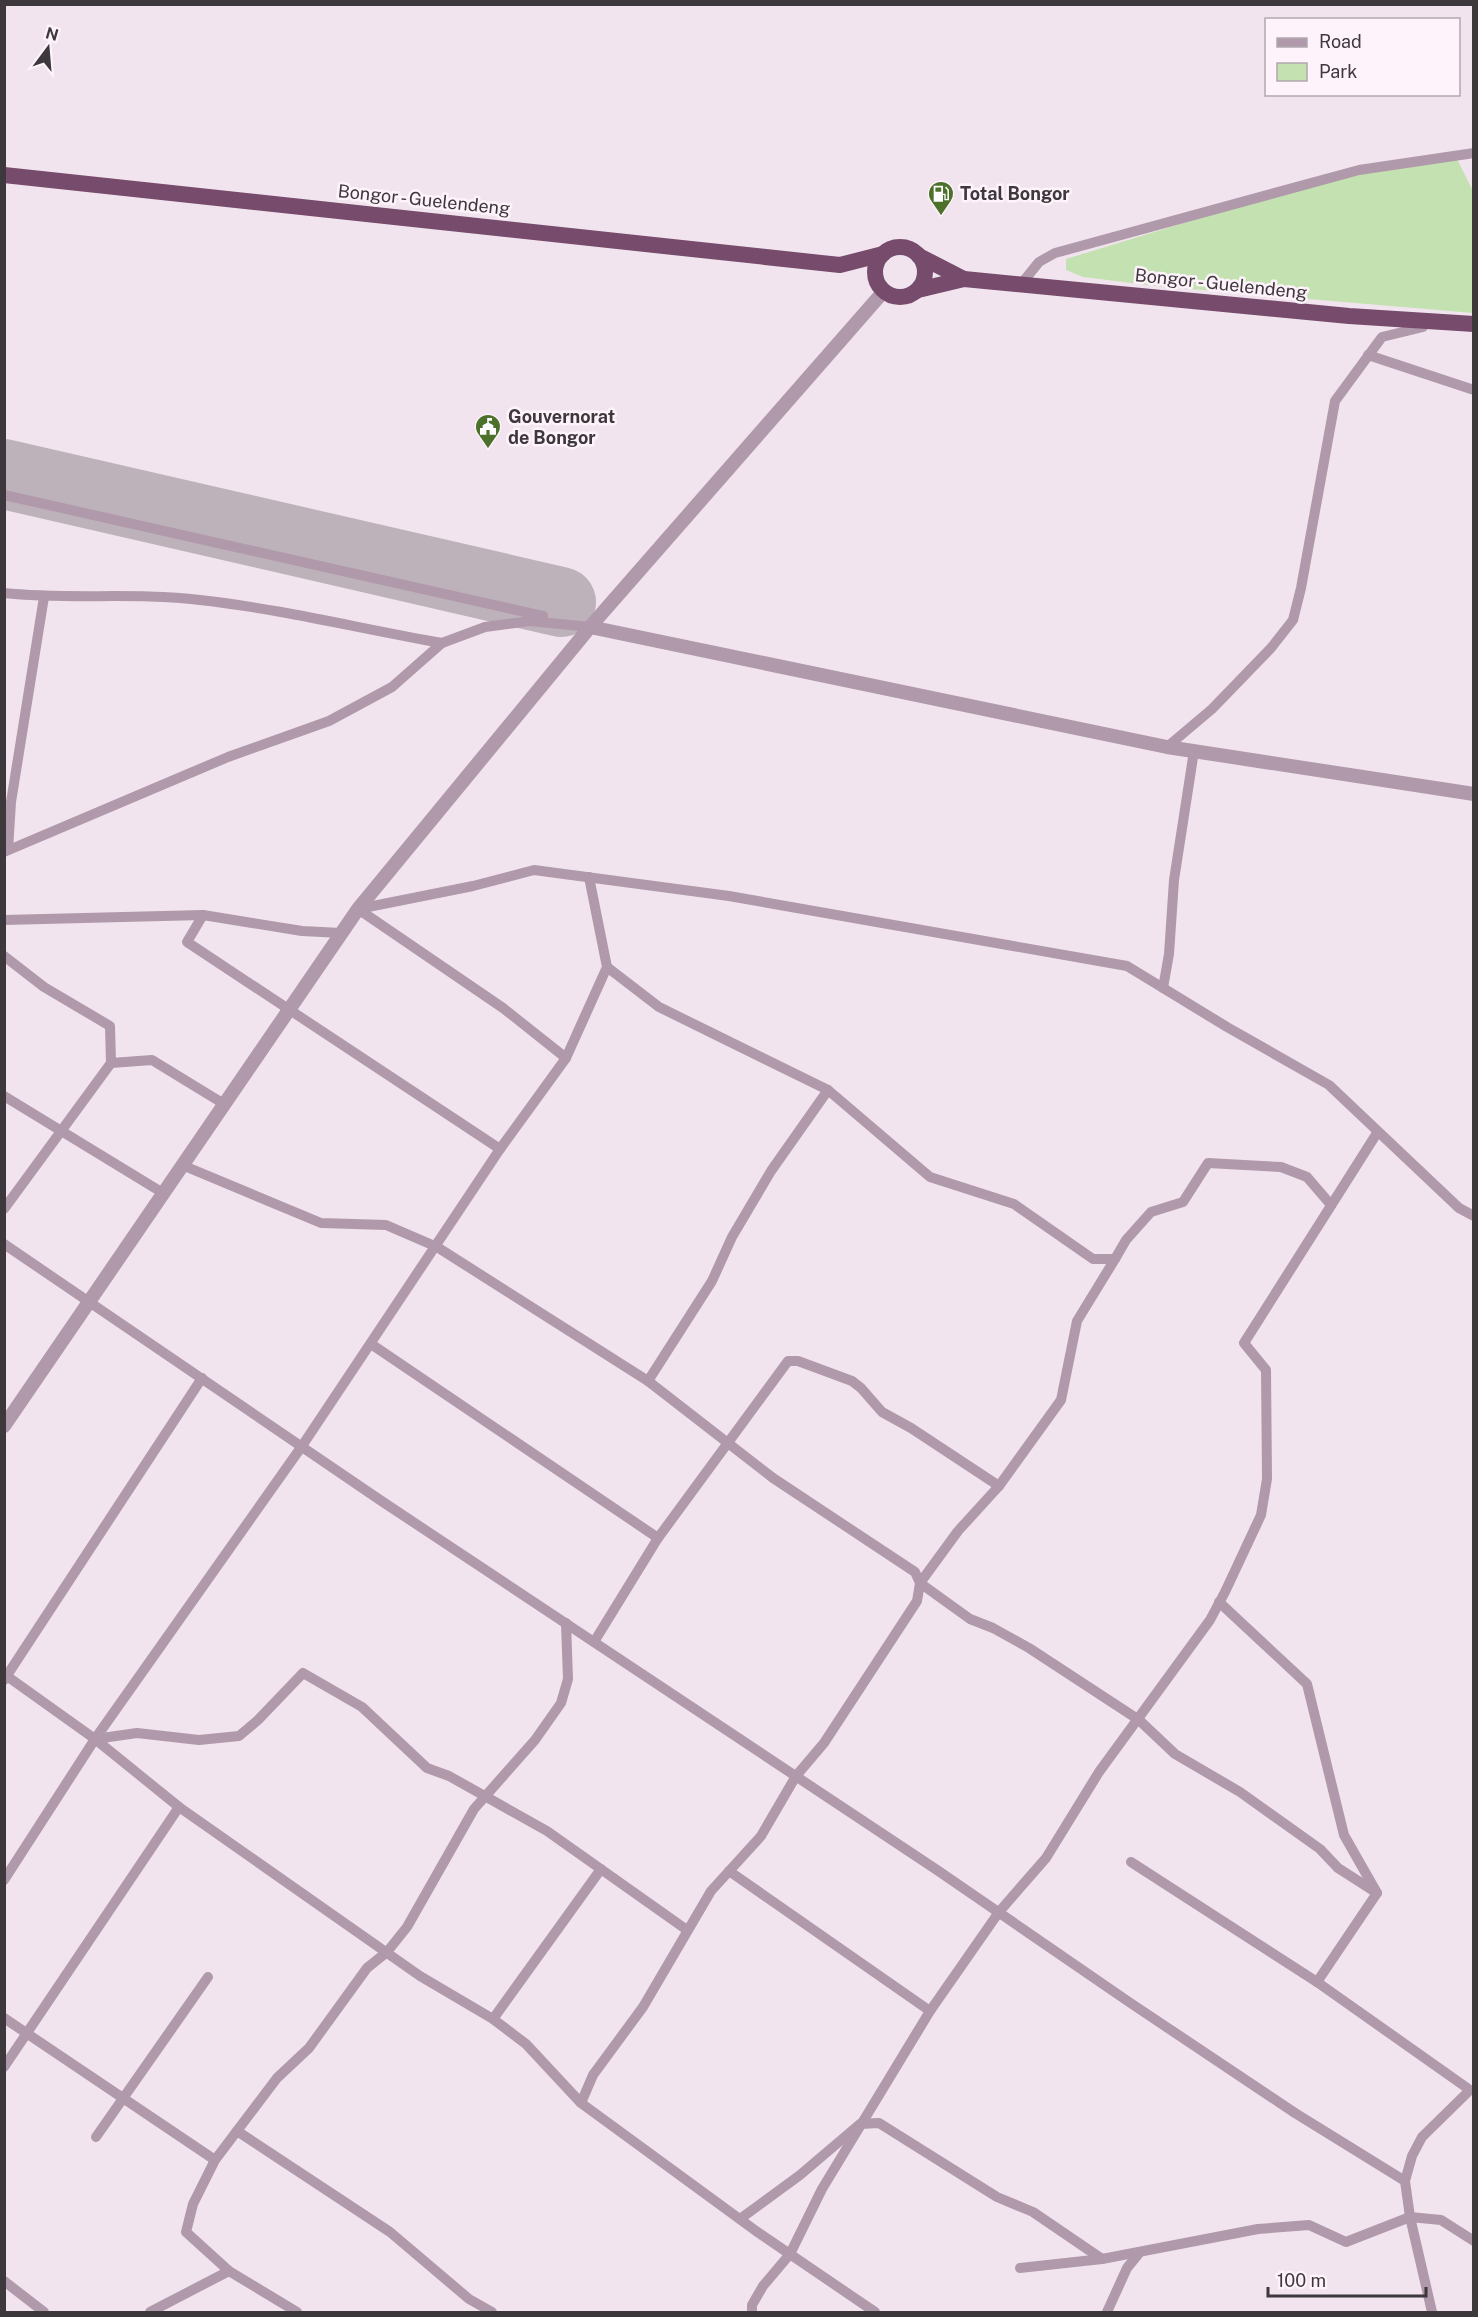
<svg xmlns="http://www.w3.org/2000/svg" width="1478" height="2317" font-family="'Public Sans',sans-serif">
	<style>
		.green { fill: #c4e2b1 }
		.lines { fill: none; stroke-linecap: round; stroke-linejoin: round }
		.runway { stroke: #beb2ba; stroke-width: 70 }
		.minor { stroke: #b099aa; stroke-width: 10 }
		.tertiary { stroke: #b099aa; stroke-width: 14 }
		.trunk { stroke: #764b6c; stroke-width: 16 }
		.labels { text-anchor: middle; stroke-width: 5; stroke-linejoin: round; paint-order: stroke }
		.poi-label { font-size: 18px; font-weight: bold; fill: #3d383c; stroke: #fef3fb; text-anchor: start }
		.street-label { font-size: 18px; fill: #3d383c; stroke: #fef3fb }
	</style>
	<rect width="100%" height="100%" fill="#f2e4ee"/>
	<!-- green -->
	<path class="green" d="M1456 157 1473 191V313L1156 286 1083 277 1066 270V259L1275 195 1362 174Z"/>
	<g class="lines">
		<!-- runway -->
		<path class="runway" d="M4 474 561 602"/>
		<!-- minor -->
		<g class="minor">
			<path d="M1022 283 1039 262 1055 253 1359 170 1474 153"/>
			<path d="M1368 355 1474 390"/>
			<path d="M4 495 543 616"/>
			<path d="M4 593C69 600 135 592 200 600 281 609 362 629 442 643"/>
			<path d="M1167 747 1212 709 1271 648 1293 620 1301 588 1335 401 1382 337 1423 327"/>
			<path d="M8 850 11 802 44 597"/>
			<path d="M4 852 228 757 329 721 392 687 442 643 485 627 530 621 590 627"/>
			<path d="M358 909 473 886 534 870 729 896 1127 966 1227 1027 1329 1085 1459 1208 1474 1216"/>
			<path d="M358 909 503 1008 566 1058"/>
			<path d="M203 915 187 942 500 1149"/>
			<path d="M4 920 203 915 302 931 341 933"/>
			<path d="M4 956 44 987 110 1026 111 1063 152 1060 224 1104"/>
			<path d="M607 967 659 1007 828 1090 930 1177 1014 1204 1093 1259H1115L1126 1240 1151 1212 1183 1202 1208 1163 1281 1167 1307 1177 1331 1205"/>
			<path d="M1163 988 1169 954 1174 880 1194 751"/>
			<path d="M4 1096 163 1193"/>
			<path d="M182 1165 321 1223 386 1225 437 1247 648 1381 773 1478 915 1572 920 1583 917 1601 824 1743 796 1776 761 1836 711 1891 643 2007 593 2075 581 2103"/>
			<path d="M4 1209 111 1063"/>
			<path d="M4 1244 380 1500 937 1870 1129 2002 1295 2113 1405 2181"/>
			<path d="M1115 1259 1077 1321 1061 1400 999 1486 958 1531 920 1583 970 1619 993 1628 1029 1648 1139 1720 1175 1754 1240 1792 1320 1849 1338 1868 1377 1893"/>
			<path d="M371 1344 658 1538"/>
			<path d="M648 1381 712 1281 732 1237 771 1171 828 1090"/>
			<path d="M1219 1602 1307 1684 1344 1835 1377 1893 1317 1982"/>
			<path d="M594 1642 658 1538 788 1361H798L852 1381 861 1388 882 1412 911 1428 999 1486"/>
			<path d="M4 1674 95 1739 179 1807 420 1976 493 2019 526 2044 581 2103 756 2231 875 2312"/>
			<path d="M4 1680 202 1378"/>
			<path d="M95 1739 137 1733 199 1740 239 1736 258 1720 303 1673 362 1707 427 1768 449 1776 547 1831 687 1930"/>
			<path d="M1131 1862 1317 1982 1470 2090 1422 2137 1412 2156 1405 2181 1410 2217 1432 2312"/>
			<path d="M729 1871 930 2011"/>
			<path d="M4 1880 95 1739 302 1446 500 1149 566 1058 607 967 589 877"/>
			<path d="M4 2018 215 2160"/>
			<path d="M493 2019 601 1869"/>
			<path d="M4 2067 179 1807"/>
			<path d="M237 2131 390 2232 469 2299 492 2312"/>
			<path d="M96 2137 208 1977"/>
			<path d="M740 2219 800 2175 860 2124 879 2123 997 2197 1033 2212 1102 2259"/>
			<path d="M1020 2268 1102 2259 1258 2229 1309 2225 1346 2242 1410 2217 1441 2220 1474 2241"/>
			<path d="M229 2271 186 2232 193 2204 215 2160 277 2078 309 2048 367 1968 387 1952 407 1927 474 1809 535 1740 561 1703 568 1679 566 1623"/>
			<path d="M4 2281 44 2312"/>
			<path d="M150 2312 229 2271 297 2312"/>
			<path d="M752 2312V2305L763 2286 790 2254 822 2189 930 2011 999 1912 1046 1858 1099 1772 1210 1620 1225 1592 1261 1515 1267 1479 1266 1370 1244 1343 1377 1133"/>
			<path d="M1107 2312 1127 2268 1140 2252"/>
		</g>
		<!-- tertiary -->
		<g class="tertiary">
			<path d="M590 627 1167 747 1474 794"/>
			<path d="M4 1426 358 909 590 627 884 291"/>
		</g>
		<!-- trunk -->
		<g class="trunk">
			<path d="M4 175 840 265 883 254"/>
			<circle cx="900" cy="272" r="25"/>
			<path d="M919 256 964 279 1349 316 1474 324"/>
			<path d="M918 290 964 279"/>
		</g>
	</g>
	<!-- icons -->
	<defs>
		<symbol id="fuel-pin" viewBox="-11 -11 22 30"><path d="M0 17L-7.5 6A9.5 9.5 0 1 1 7.5 6Z" fill="#4b712b" stroke="#fef3fb"/><path d="M-5.5-6h7V0h2V4h1.3V-2.5L3-4.5l.8-.8L6-3V5H2.5V1h-1V6h-7ZM-4.2-4.7v3.2H.2V-4.7Z" fill="#fff"/></symbol>
		<symbol id="civic-pin" viewBox="-11 -11 22 30"><path d="M0 17L-7.5 6A9.5 9.5 0 1 1 7.5 6Z" fill="#4b712b" stroke="#fef3fb"/><path d="M-.6-6.5H3V-4.5H.6V-3L4-1V1h2V6H-6V1h2V-1L-.6-3ZM-1.2 2.5V6h2.4V2.5Z" fill="#fff"/></symbol>
	</defs>
	<g fill-rule="evenodd">
		<use href="#fuel-pin" x="926" y="179" width="30" height="40"/>
		<use href="#civic-pin" x="473" y="412" width="30" height="40"/>
	</g>
	<g class="labels">
		<!-- poi labels -->
		<g class="poi-label">
			<text x="960" y="200">Total Bongor</text>
			<text x="508" y="423">Gouvernorat<tspan x="508" dy="21">de Bongor</tspan></text>
		</g>
		<!-- street labels -->
		<g class="street-label">
			<text transform="translate(424 200) rotate(6)" y="6">Bongor - Guelendeng</text>
			<text transform="translate(1221 284) rotate(6)" y="6">Bongor - Guelendeng</text>
		</g>
	</g>
	<!-- border -->
	<rect width="1478" height="2317" fill="none" stroke="#3d383c" stroke-width="12"/>
	<!-- legend -->
	<rect x="1265" y="18" width="195" height="78" fill="#fef3fb" stroke="#b1a8af" stroke-width="1.5"/>
	<rect x="1277" y="38" width="30" height="9" fill="#b099aa" stroke="#b1a8af" stroke-width="1.5"/>
	<text x="1319" y="48" font-size="18" fill="#3d383c">Road</text>
	<rect x="1277" y="63" width="30" height="18" fill="#c4e2b1" stroke="#b1a8af" stroke-width="1.5"/>
	<text x="1319" y="78" font-size="18" fill="#3d383c">Park</text>
	<!-- north arrow -->
	<g transform="translate(48 48) rotate(16)" stroke="#fef3fb" stroke-width="4.5" paint-order="stroke">
	<path d="M0-4.5L10 22L0 15L-10 22Z" fill="#3d383c"/>
	<text y="-9" font-size="16" font-weight="bold" text-anchor="middle" fill="#3d383c">N</text>
	</g>
	<!-- scale -->
	<path d="M1268 2287v9h158v-9" fill="none" stroke="#3d383c" stroke-width="3"/>
	<text x="1277" y="2287" font-size="18" fill="#3d383c" stroke="#fef3fb" stroke-width="4.5" paint-order="stroke">100 m</text>
</svg>
